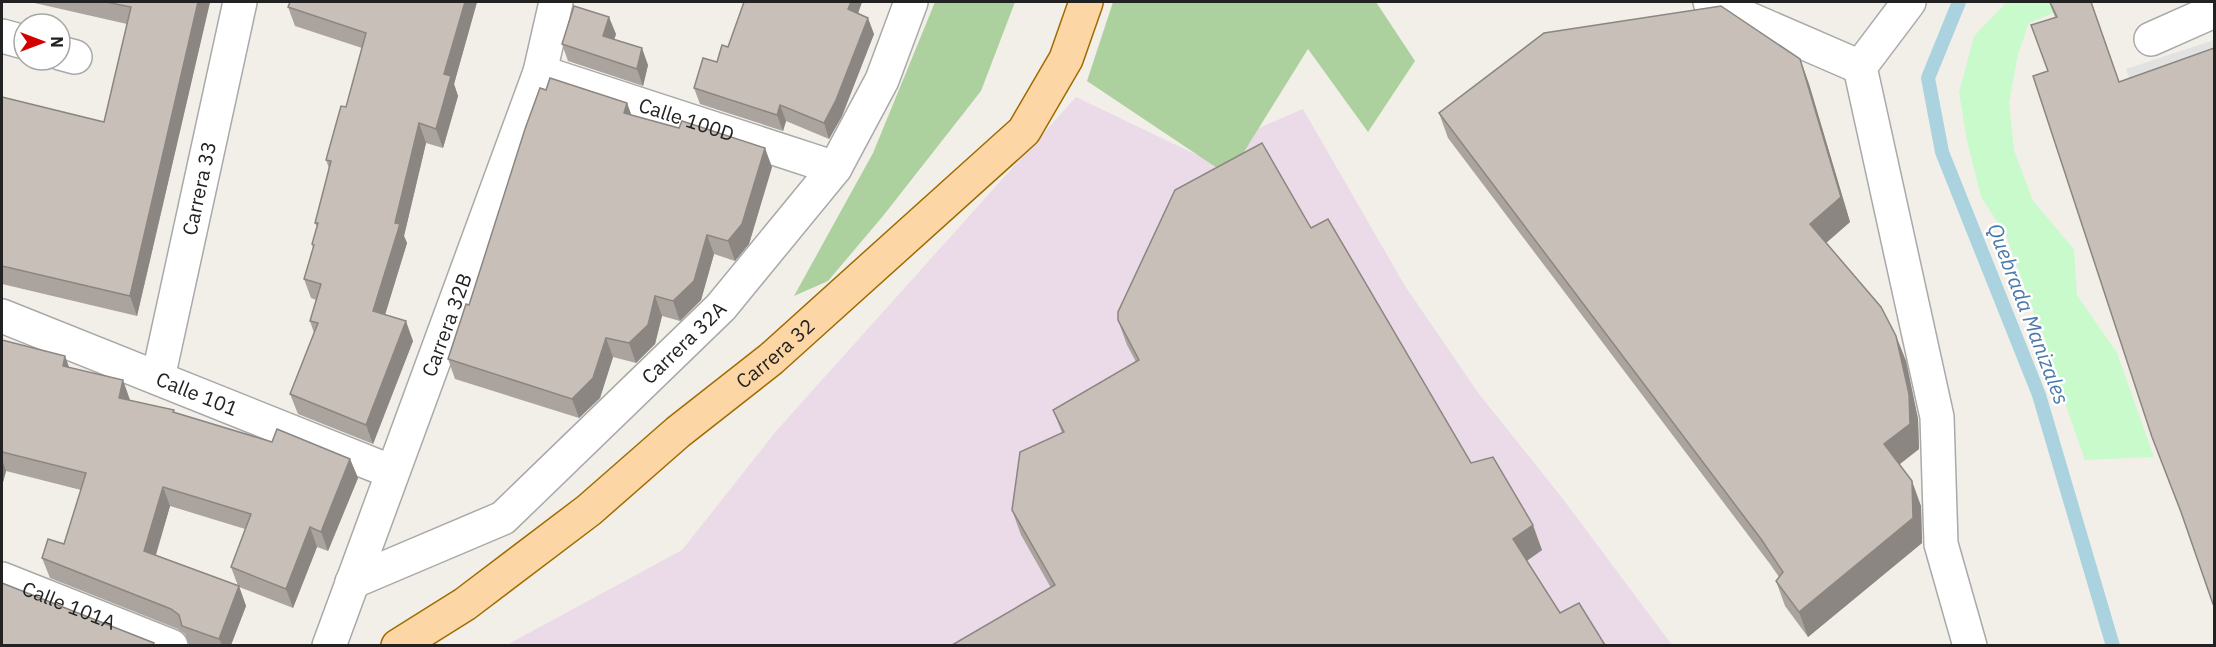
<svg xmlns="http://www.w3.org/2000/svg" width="2216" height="647" font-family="'IBM Plex Sans',sans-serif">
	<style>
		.industrial { fill: #ebdbe8 }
		.forest { fill: #add19e }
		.park { fill: #c8facc }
		.parking { fill: #e2e2e2 }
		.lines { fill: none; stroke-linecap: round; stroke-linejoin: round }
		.stream { stroke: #aad3df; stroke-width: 14 }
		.minor-casing { stroke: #a9a9a9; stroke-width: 36 }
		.major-casing { stroke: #a06b00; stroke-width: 36 }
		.minor { stroke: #fff; stroke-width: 33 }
		.major { stroke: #fcd6a4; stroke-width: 33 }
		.wall { fill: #aba49e; fill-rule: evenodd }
		.shaded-wall { fill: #8b8681 }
		.building { fill: #c7bfb8; stroke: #8b8681; stroke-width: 1.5 }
		.labels { text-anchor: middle; stroke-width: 5; stroke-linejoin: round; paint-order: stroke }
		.street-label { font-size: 20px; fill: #222; stroke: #fff }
		.water-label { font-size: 21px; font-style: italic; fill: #4a7aab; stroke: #fff }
	</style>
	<rect width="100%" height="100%" fill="#f2efe9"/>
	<!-- industrial -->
	<path class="industrial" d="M1076 97 1197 155 1303 109 1405 286 1479 394 1563 499 1672 645 505 646 682 550 777 430Z"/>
	<!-- forest -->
	<g class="forest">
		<path d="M935 2H1015L981 91 883 216 828 281 794 296 873 153Z"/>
		<path d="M1113 2H1376L1415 61 1368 132 1308 49 1229 176 1087 81Z"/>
	</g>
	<!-- park -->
	<path class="park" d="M2004 2H2078L2029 23 2018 54 2009 103 2014 150 2033 201 2074 249 2077 295 2117 353 2154 457 2085 460 2006 235 1981 197 1967 141 1959 92 1974 36 2003 6Z"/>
	<!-- parking -->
	<path class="parking" d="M2214 40V69L2135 94 2126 69Z"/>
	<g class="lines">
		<!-- stream -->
		<path class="stream" d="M1959 2 1928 78 1942 152 2039 395 2113 646"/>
		<defs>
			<g id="minor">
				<path d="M1710 2 1860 67"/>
				<path d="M1909 2 1860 67 1937 417 1941 544 1970 646"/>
				<path d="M2 36 24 42"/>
				<path d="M2151 39 2214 11"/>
				<path d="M60 53 75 57"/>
				<path id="s1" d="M540 72 835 168"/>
				<path id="s2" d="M2 316 392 472"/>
				<path id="s3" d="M158 378 240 2"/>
				<path id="s4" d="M2 579 171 646"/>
				<path id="s5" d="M352 582 503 518 721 307 835 168 882 80 911 2"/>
				<path id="s6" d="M329 646 540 72 556 2"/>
			</g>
			<g id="major">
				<path id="s7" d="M398 646 465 604 589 510 678 432 771 359 1024 131 1066 59 1086 2"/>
			</g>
		</defs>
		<!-- minor casing -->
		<use href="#minor" class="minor-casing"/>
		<!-- major casing -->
		<use href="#major" class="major-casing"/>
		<!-- minor -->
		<use href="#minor" class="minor"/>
		<!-- major -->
		<use href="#major" class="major"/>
	</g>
	<!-- wall -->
	<g class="wall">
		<path d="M30 2H210L137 316 2 284V97L104 122 127 24Z"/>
		<path d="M290 2H477L454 84 458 96 443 148 426 143 404 236 407 243 385 315 413 341 373 444 298 414 290 394 314 333 310 321 316 300 311 298 304 279 313 248 312 244 317 227 315 223 329 168 326 160 346 107 362 48 295 26 288 7Z"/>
		<path d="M744 2H862L858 13 874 34 842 116 829 139 786 121 783 131 700 104 694 88 717 62 728 47Z"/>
		<path d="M2049 2H2091L2119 82 2214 48V608L2186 524 2152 437 2048 71 2055 17Z"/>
		<path d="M616 34 614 40 648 65 643 86 568 61 562 44Z"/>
		<path d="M1800 59 1809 84 1850 222 1826 243 1896 336 1906 361 1918 419 1919 449 1899 465 1921 506 1922 543 1808 637 1785 606 1776 581 1779 577 1770 564 1448 138 1439 113Z"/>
		<path d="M627 103 631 115 772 167 749 244 735 261 714 254 701 300 680 321 662 316 655 344 636 363 613 357 600 398 579 418 455 379 448 359 469 305Z"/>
		<path d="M1311 228 1471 463 1542 550 1527 561 1560 613 1605 645 1051 588 1021 535 1012 510 1062 433 1053 410 1136 362 1127 345 1118 320Z"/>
		<path d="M2 340 69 368 130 400 174 410 175 413 272 442 350 459 358 478 328 551 317 547 293 608 239 587 246 606 231 645H189L185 634 178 629 50 578 42 558 64 544 81 490 6 471 2 486ZM170 506 245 529 231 567 238 586 156 555Z"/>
	</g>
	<!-- shaded-wall -->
	<g class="shaded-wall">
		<path d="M198 2H210L137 316 130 296Z"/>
		<path d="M465 2H477L454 84 458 96 443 148 436 129 444 74Z"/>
		<path d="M851 2H862L854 25 848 9Z"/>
		<path d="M609 17 616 34 610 53 603 36Z"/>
		<path d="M868 18 874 34 842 116 829 139 824 123Z"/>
		<path d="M642 48 648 65 643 86 637 69Z"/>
		<path d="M1800 59 1809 84 1850 222 1819 249 1810 224Z"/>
		<path d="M627 103 634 122 624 113Z"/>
		<path d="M780 105 786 121 783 131 777 115Z"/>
		<path d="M419 123 426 143 404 236 407 243 380 331 373 311 395 223Z"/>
		<path d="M765 148 772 167 749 244 735 261 728 241Z"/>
		<path d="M707 235 714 254 701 300 680 321 673 301Z"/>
		<path d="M655 296 662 316 655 344 636 363 629 343Z"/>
		<path d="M406 321 413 341 373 444 366 425Z"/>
		<path d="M1896 336 1906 361 1918 419 1919 449 1893 469 1884 444Z"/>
		<path d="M606 338 613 357 600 398 579 418 572 399Z"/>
		<path d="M65 356 72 375 63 366Z"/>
		<path d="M123 380 130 400 126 418 119 398Z"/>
		<path d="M2 459 6 471 2 486Z"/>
		<path d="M350 459 358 478 328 551 321 532Z"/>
		<path d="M1912 481 1921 506 1922 543 1808 637 1799 612Z"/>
		<path d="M163 487 170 506 151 571 144 551Z"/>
		<path d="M1533 525 1542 550 1522 564 1513 539Z"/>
		<path d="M310 527 317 547 293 608 286 589Z"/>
		<path d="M239 586 246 606 231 645H222L219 639Z"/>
	</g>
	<!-- building -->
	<g class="building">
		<path d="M106 2H198L130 296 2 266V97L104 122 131 7Z"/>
		<path d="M290 2H465L444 74 451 76 436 129 419 123 395 223 400 224 373 311 406 321 366 425 290 394 318 323 310 321 321 284 304 279 314 245 312 244 318 223H315L331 161 326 160 341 106 346 107 366 33 288 7Z"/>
		<path d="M744 2H851L848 9 868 18 836 100 824 123 780 105 777 115 694 88 703 58 717 62 722 45 728 47Z"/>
		<path d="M2050 2H2091L2119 82 2214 48V604H2213L2181 512 2152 437 2033 76 2048 71 2031 25 2057 17Z"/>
		<path d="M574 6 609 17 603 36 642 48 637 69 562 44Z"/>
		<path d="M1721 6 1800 59 1841 197 1810 224 1881 307 1896 336 1909 394 1910 424 1884 444 1912 481 1913 518 1799 612 1776 581 1783 572 1761 539 1439 113 1544 33Z"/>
		<path d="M550 78 627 103 624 113 679 128 682 121 765 148 742 224 728 241 707 235 694 281 673 301 655 296 648 325 629 343 606 338 593 378 572 399 448 359 466 304 469 305 525 129 540 88 546 90Z"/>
		<path d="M1262 143 1311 228 1328 219 1471 463 1493 457 1533 525 1513 539 1560 613 1579 603 1605 645H952L1055 585 1012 510 1020 452 1064 432 1053 410 1139 360 1118 320V312L1175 190Z"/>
		<path d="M2 340 65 356 63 366 123 380 119 398 174 410 173 412 272 442 277 429 350 459 321 532 310 527 286 589 231 567 251 514 163 487 144 551 239 586 219 639 182 626 179 615 171 609 42 558 48 539 64 544 86 473 2 452Z"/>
		<path d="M2 583 154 643 153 645H2Z"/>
	</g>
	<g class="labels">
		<!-- street labels -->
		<g class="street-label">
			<text dy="7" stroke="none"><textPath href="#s1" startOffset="154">Calle 100D</textPath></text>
			<text dy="7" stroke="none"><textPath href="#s3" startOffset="194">Carrera 33</textPath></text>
			<text dy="7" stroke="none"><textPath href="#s6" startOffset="342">Carrera 32B</textPath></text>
			<text dy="7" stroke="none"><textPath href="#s5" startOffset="416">Carrera 32A</textPath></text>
			<text dy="7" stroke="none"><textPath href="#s7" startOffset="478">Carrera 32</textPath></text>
			<text dy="7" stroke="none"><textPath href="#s2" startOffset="210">Calle 101</textPath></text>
			<text dy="7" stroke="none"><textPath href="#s4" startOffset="72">Calle 101A</textPath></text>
		</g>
		<!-- water labels -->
		<g class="water-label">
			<text transform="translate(2028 314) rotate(69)" y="7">Quebrada Manizales</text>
		</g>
	</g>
	<!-- border -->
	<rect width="2216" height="647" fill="none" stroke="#222222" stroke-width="6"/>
	<!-- north arrow -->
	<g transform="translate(42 42) rotate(90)"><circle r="28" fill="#ffffff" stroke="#a7a7a7" stroke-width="1.5"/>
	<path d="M0-4.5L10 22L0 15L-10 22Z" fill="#d40000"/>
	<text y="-9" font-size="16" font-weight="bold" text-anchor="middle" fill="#222222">N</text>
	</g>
</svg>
